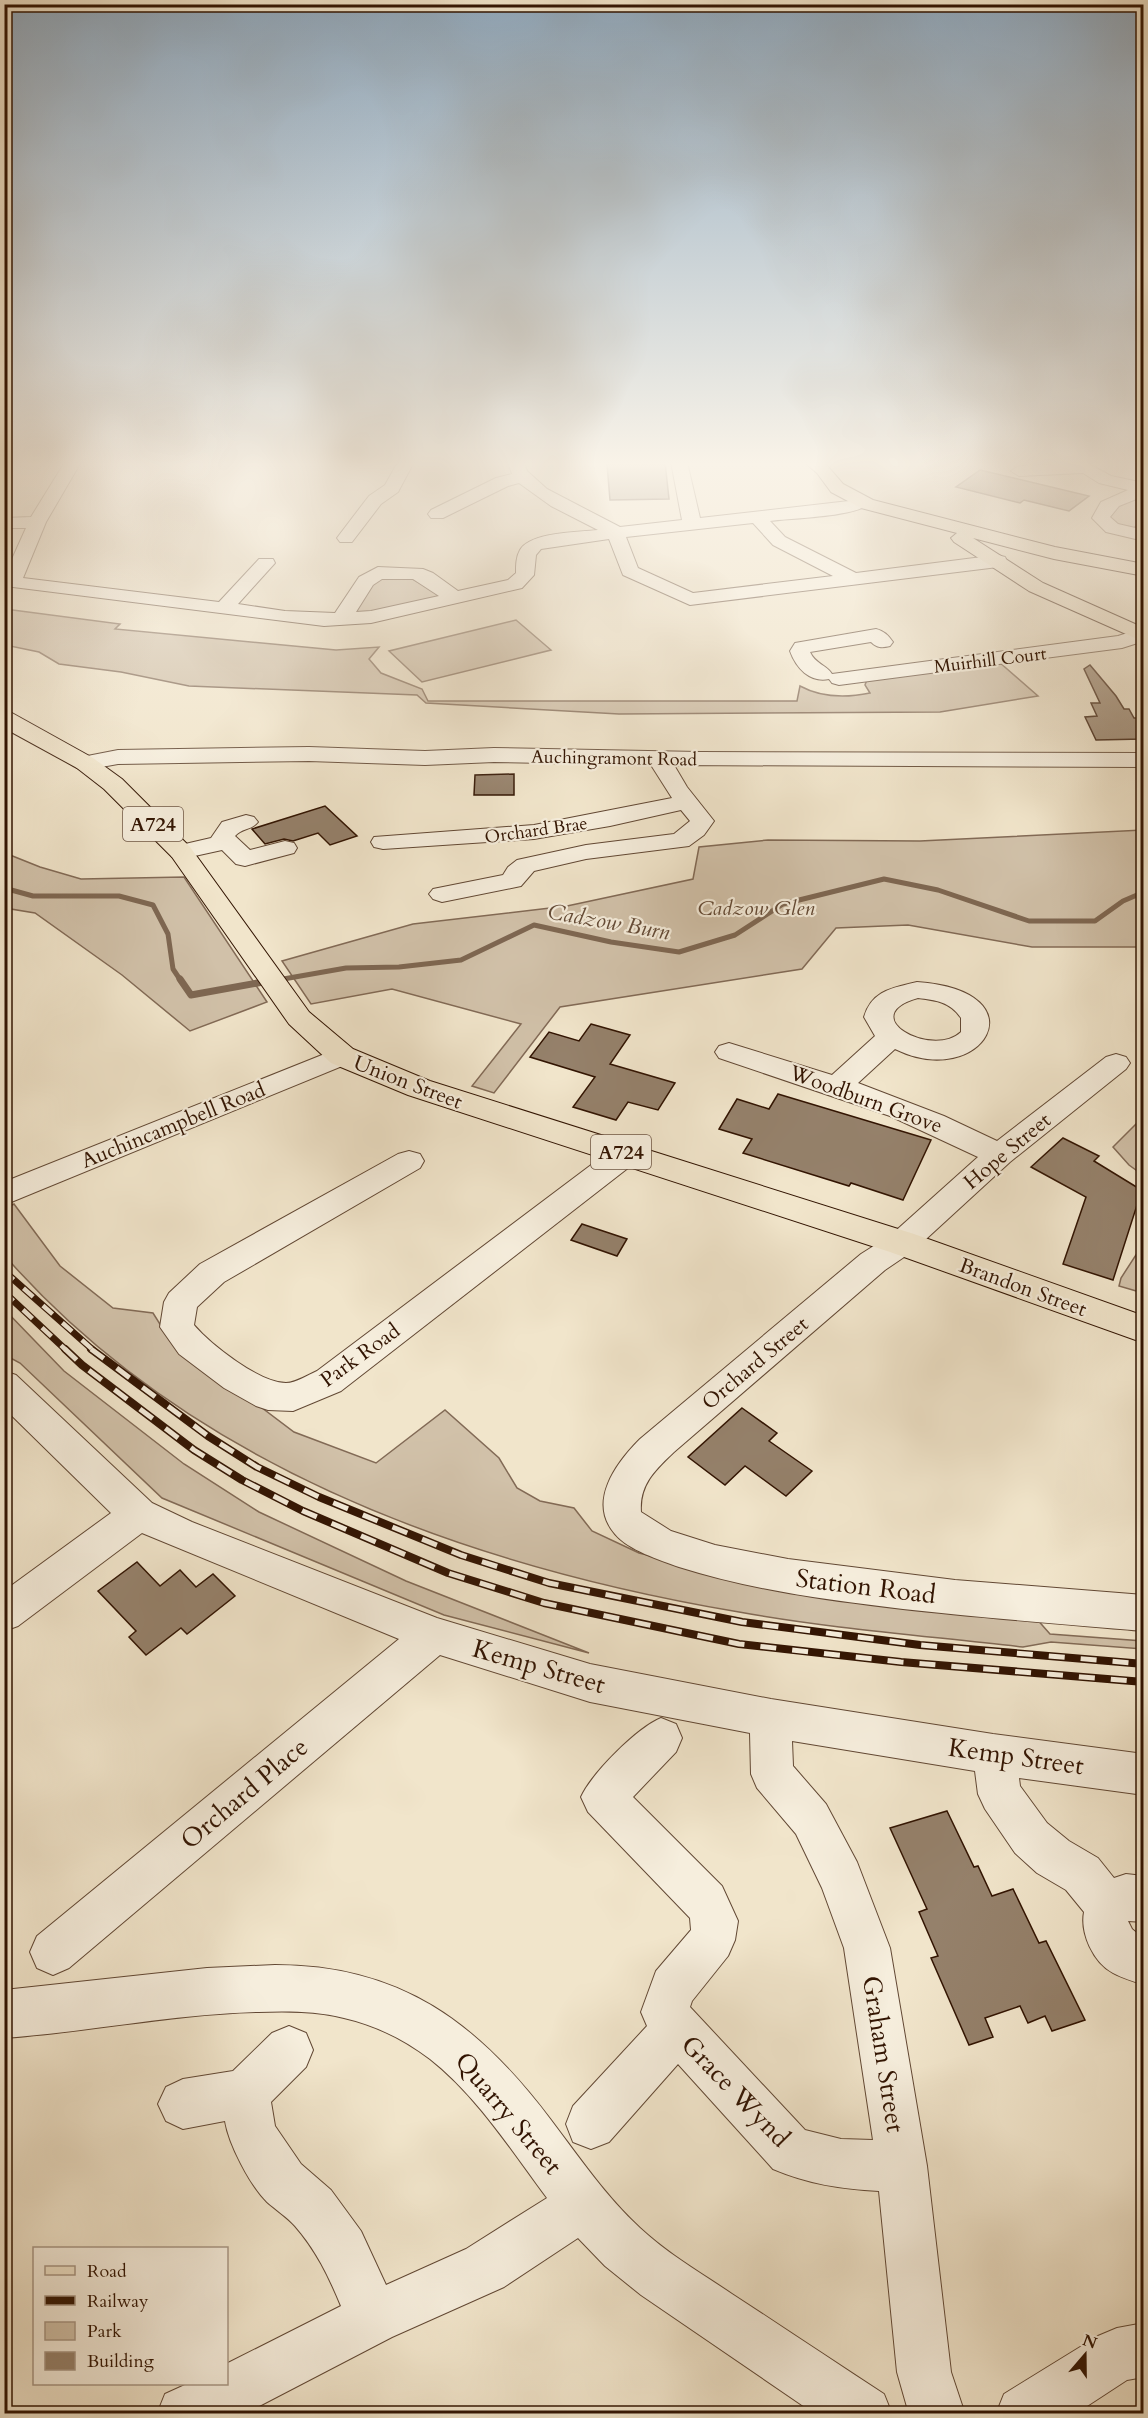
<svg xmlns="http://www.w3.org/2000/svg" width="1148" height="2418" font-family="Cardo,serif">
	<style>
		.green { fill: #d1c1a9; stroke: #826a56; stroke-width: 1.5 }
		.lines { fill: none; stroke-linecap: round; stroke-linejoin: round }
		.stream-far1 { stroke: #7e6752; stroke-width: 5 }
		.stream { stroke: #7e6752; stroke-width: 7 }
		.building { fill: #95816b; stroke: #321402; stroke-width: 1.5 }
		.minor-casing { stroke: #624834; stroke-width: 2 }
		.major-casing { stroke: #321402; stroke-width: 2 }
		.minor { fill: #f6eedd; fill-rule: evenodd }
		.major { fill: #f1e5cb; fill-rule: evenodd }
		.rail-far1-casing { stroke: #321402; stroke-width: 7 }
		.rail-casing { stroke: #321402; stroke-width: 8 }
		.rail-far1 { stroke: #f6eedd; stroke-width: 4.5; stroke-dasharray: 13; stroke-linecap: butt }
		.rail { stroke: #f6eedd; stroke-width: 5; stroke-dasharray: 16; stroke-linecap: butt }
		.labels { text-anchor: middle; stroke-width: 4.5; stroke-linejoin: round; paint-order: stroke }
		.far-street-label { font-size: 18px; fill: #321402; stroke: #f6eedd }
		.shield { fill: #f6eedd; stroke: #6d5544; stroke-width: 1.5 }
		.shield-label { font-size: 20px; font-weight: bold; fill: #321402 }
		.park-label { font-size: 21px; font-style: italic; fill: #624834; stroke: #f6eedd }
		.street-label { font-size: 21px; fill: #321402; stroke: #f6eedd }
		.water-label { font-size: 22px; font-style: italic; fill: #644b37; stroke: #f6eedd }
		.near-street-label { font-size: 26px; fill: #321402; stroke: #f6eedd }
	</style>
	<rect width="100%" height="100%" fill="#f1e5cb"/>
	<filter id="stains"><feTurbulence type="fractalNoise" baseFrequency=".00333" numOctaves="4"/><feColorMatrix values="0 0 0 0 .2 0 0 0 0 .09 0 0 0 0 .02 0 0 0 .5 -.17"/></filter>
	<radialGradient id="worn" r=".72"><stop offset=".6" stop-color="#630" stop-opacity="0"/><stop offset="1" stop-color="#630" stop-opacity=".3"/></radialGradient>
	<!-- green -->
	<g class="green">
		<path d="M1143 495V520L1130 531 1114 525 1108 513 1121 501Z"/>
		<path d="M405 575 440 594 438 597 361 614 355 612 373 580Z"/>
		<path d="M5 609 120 624 115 629 336 650 379 647 369 659 381 673 422 689 428 701H797L800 686C822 698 846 698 870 693L865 685 868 677 999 662 1038 696 940 712 619 714 426 703 417 695 189 686 121 672 59 664 39 652 5 645Z"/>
		<path d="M516 620 551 650 422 682 389 651Z"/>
		<path d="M1143 830V947H1032L908 925 836 928 802 969 560 1007 494 1093 472 1086 521 1024 392 989 311 1004 282 961 413 924 567 906 693 879 699 847 768 840 920 841Z"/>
		<path d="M5 853 40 867 81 879 184 877 267 1002 190 1031 122 975 35 913 5 908Z"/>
		<path d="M1143 1117V1175L1129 1165 1113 1147Z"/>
		<path d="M14 1204 60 1266 113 1308 153 1313 168 1337 294 1432 376 1463 445 1410 499 1458 517 1488 540 1501 574 1508 592 1531 639 1553 792 1591 1035 1617 1050 1634 1143 1641V1649L1051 1642 1023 1647C929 1636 833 1629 739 1612 468 1566 191 1468 5 1256L4 1209Z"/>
		<path d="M1143 1244V1293L1119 1286 1121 1278Z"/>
		<path d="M4 1309 64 1371 184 1464 259 1512 406 1581 589 1653 444 1615 162 1498 20 1363 5 1355Z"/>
	</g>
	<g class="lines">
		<!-- stream-far1 -->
		<g class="stream-far1">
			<path d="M4 888 33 896H119L153 905 168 934 173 969 181 981"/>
			<path d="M272 981 346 968 399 967 461 960 534 925 611 942 679 952 735 935 783 904 884 879 938 890 1029 921H1095L1123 901 1144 892"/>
		</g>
		<!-- stream -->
		<path class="stream" d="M180 979 191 995 280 979"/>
	</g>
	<!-- building -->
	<g class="building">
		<path d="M617 462H665L669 499 610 500 607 464Z"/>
		<path d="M980 470 1089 496 1069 511 1024 500 1020 503 956 487Z"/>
		<path d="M1090 665 1116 696 1124 709H1129L1134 718H1143V739L1096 740 1085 717 1097 716 1091 703H1100L1084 669Z"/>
		<path d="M514 774V795H474L475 775Z"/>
		<path d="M325 806 357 836 330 845 318 833 293 841 284 839 265 844 252 829Z"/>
		<path d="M591 1024 630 1035 610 1064 675 1083 658 1110 628 1102 616 1120 573 1107 595 1077 530 1057 549 1032 579 1041Z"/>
		<path d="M778 1094 931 1140 903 1200 851 1183 849 1186 743 1153 752 1139 719 1129 737 1099 769 1109Z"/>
		<path d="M1063 1138 1099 1156 1094 1161 1143 1191V1197L1137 1205 1113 1280 1063 1264 1086 1197 1031 1167Z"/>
		<path d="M582 1224 627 1239 617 1256 571 1240Z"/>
		<path d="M742 1408 777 1433 769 1441 812 1471 786 1496 745 1466 725 1485 688 1457Z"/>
		<path d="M137 1562 160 1586 180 1570 196 1587 213 1574 235 1596 187 1634 181 1628 146 1655 129 1637 136 1631 98 1591Z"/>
		<path d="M947 1811 974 1867 978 1866 992 1896 1013 1889 1039 1943 1046 1941 1085 2020 1052 2031 1045 2016 1028 2023 1020 2006 985 2018 993 2037 969 2045 931 1958 938 1956 919 1912 927 1909 890 1828Z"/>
	</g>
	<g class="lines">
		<defs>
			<g id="minor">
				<path d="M65 462H81L46 522 23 578 219 602 259 559H273L275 563 238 604 285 611 335 613 359 577 378 567 423 569 433 573 458 591 508 580 516 573C516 565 516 557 520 550 530 532 579 532 598 530L551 506 519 483 508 486 443 518H431L428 514 431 510 496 478 512 474 508 462H524L527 471 547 489 620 527 682 520 671 462H687L700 518 849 501 862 497 868 498 871 502C860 517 790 518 770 521L785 537 856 573 998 555 1005 557 1007 561 1005 565 998 567 690 605 623 575 609 539 541 549 536 555 534 575 522 588 371 623 324 626 5 586 4 577 26 528H4V518L31 517ZM753 523 773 545 833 576 693 593 638 568 626 537ZM382 579H413L439 596 371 611 356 612 373 585Z"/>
				<path d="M398 462H414L398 492 381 504 352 542H340L337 538 340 534 369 496 385 485Z"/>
				<path d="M1087 463 1111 476 1144 483V496L1119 506 1110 517 1118 524 1144 530V541L1106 532 1092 518 1101 502 1128 490 1099 483 1083 473 1019 476 1011 471 1019 466Z"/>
				<path d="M876 629C884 631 888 635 893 642L890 646C882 648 877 648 871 642L810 652C815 664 827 665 832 674L1118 636 1140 629 1144 630V641L1122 648 839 685 832 683 829 679C810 683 796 668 790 651L795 643Z"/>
				<path d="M309 747 425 751 494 748 699 752 1144 753V767L674 765 687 787 714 821 704 835 689 846 586 859 534 871 521 886 442 902 433 899 429 894 433 889 503 875 508 867 517 860 586 845 674 834 690 821 681 810 610 826 534 839 383 849 374 847 371 842 374 837 534 825 672 798 651 765 494 762 425 765 309 761 118 764 85 770 77 768 74 763 77 758 118 750Z"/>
				<path d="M246 815 254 817 258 822C252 830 242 828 235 836L250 850 285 841 294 843 297 848 294 853 245 866 236 864 222 850 181 859 172 857 169 852 172 847 211 838 222 822Z"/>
				<path d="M917 982C1044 991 982 1092 895 1049L858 1083 944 1116 997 1141 1106 1057 1116 1054 1126 1057 1130 1063 1126 1069 1010 1162 913 1251 885 1270 674 1452C655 1470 639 1485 641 1512L671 1531 715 1545 788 1559 955 1580 1144 1595V1631C1063 1624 983 1618 903 1609 827 1600 752 1590 679 1567 660 1560 628 1550 615 1534 587 1502 616 1463 640 1439L861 1254 891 1235 978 1157 890 1116 719 1058 715 1052 719 1046 729 1043 832 1075 875 1036 864 1017C872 990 893 988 917 982ZM918 998C935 1000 951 1002 961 1018V1032C932 1059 854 1016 918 998Z"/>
				<path d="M342 1047 352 1050 356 1056 352 1062 4 1205V1182Z"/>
				<path d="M626 1144 637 1147 641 1154 637 1161 341 1391 293 1411 268 1410 256 1406 224 1388 179 1354 160 1327 164 1302 169 1293 200 1264 398 1154 409 1151 420 1154 424 1161 420 1168 224 1282 197 1307 194 1325C211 1345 260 1383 286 1383 296 1383 308 1375 317 1371L615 1147Z"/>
				<path d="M4 1371 16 1375 152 1503 192 1522 437 1618 590 1664 771 1699 993 1734 1144 1754V1795L1019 1778 1020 1786 1047 1823 1069 1841 1098 1858 1114 1878 1126 1874 1144 1876V1922L1128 1921 1132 1929 1144 1939V1985C1133 1981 1122 1978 1113 1973 1093 1962 1080 1933 1084 1912L1066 1890 1037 1873 1015 1853 985 1809 978 1794 975 1771 792 1741 793 1766 826 1804 857 1862 890 1948 927 2166 951 2372 965 2414H909L897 2372 879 2191C840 2189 809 2184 773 2169L678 2064 609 2142 591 2149 573 2142 566 2124 573 2106 647 2026 641 2012 656 1971 691 1930 690 1918 588 1812 581 1797C592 1773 637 1728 661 1718L676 1724 682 1738 676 1752 633 1797 722 1886 738 1921 735 1940 728 1956 692 2001 690 2007 805 2130 841 2139 873 2140 844 1948 822 1888 796 1834 757 1788 751 1774 750 1733 590 1702 440 1655 69 1968 53 1975 37 1968 30 1952 37 1936 399 1639 142 1533 18 1626 4 1631V1591L111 1513 4 1408Z"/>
				<path d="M275 1965C401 1965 478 2023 551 2120 579 2157 606 2197 640 2228 668 2254 701 2273 732 2294 783 2327 833 2361 884 2394L892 2414H815L641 2295 605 2266 578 2238 504 2287 392 2337 244 2414H157L165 2394 187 2384H226V2364L341 2306C329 2277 316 2250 295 2226 287 2217 276 2210 267 2202 250 2185 229 2145 225 2121L183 2129 166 2121 158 2104 166 2087 183 2079 233 2071 272 2033 289 2026 306 2033 313 2050 306 2067 271 2102 275 2126 301 2164 331 2190 361 2231 386 2285 466 2249 547 2198C511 2150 478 2097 430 2059 405 2040 375 2025 344 2018 316 2011 287 2011 258 2012 173 2014 89 2032 4 2038V1990L207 1968Z"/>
				<path d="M1144 2323V2377L1127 2380 1075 2414H996L1004 2394 1098 2336 1117 2328Z"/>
			</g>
			<g id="major">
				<path d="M804 462H824L843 484 873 500 1055 547 1144 564V576L1054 559 973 538 1043 583 1144 628V642L1029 591 954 542 951 538 957 533 861 508 831 492 817 473Z"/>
				<path d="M4 711 12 713 93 758 122 779 190 847 309 1012 353 1049 430 1081 914 1234 1144 1316V1343L890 1252 408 1095 331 1063 289 1024 172 857 104 789 77 768 4 728Z"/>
			</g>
		</defs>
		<!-- minor casing -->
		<use href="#minor" class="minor-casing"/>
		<!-- major casing -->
		<use href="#major" class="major-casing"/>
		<!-- minor -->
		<use href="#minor" class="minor"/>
		<!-- major -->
		<use href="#major" class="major"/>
		<defs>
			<g id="rail-far1">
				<path d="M4 1271 93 1350"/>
				<path d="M4 1292 66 1350"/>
			</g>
			<g id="rail">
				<path d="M65 1349 82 1365 194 1450 242 1480 303 1511 448 1573 544 1603 739 1644 901 1662 1144 1682"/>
				<path d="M91 1349 208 1436 257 1467 319 1497 461 1555 549 1583 742 1622 920 1645 1144 1664"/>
			</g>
		</defs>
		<!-- rail-far1 casing -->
		<use href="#rail-far1" class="rail-far1-casing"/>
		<!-- rail casing -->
		<use href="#rail" class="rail-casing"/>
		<!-- rail-far1 -->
		<use href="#rail-far1" class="rail-far1"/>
		<!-- rail -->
		<use href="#rail" class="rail"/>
	</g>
	<!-- sky -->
	<linearGradient id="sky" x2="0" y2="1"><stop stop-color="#91abc1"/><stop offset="0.58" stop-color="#f9f3e8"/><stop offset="1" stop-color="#f9f3e8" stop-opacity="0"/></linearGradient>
	<rect width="1148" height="800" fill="url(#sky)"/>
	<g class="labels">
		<!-- far-street labels -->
		<g class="far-street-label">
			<text transform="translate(990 660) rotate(-7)" y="6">Muirhill Court</text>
			<text transform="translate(614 758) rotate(1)" y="6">Auchingramont Road</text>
			<text transform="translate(536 830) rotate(-8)" y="6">Orchard Brae</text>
		</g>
		<!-- shield labels -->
		<g class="shield">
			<rect x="123" y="807" width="60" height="34" rx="4.5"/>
			<rect x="591" y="1135" width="60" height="34" rx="4.5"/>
		</g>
		<g class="shield-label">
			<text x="153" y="831">A724</text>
			<text x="621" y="1159">A724</text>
		</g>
		<!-- park labels -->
		<g class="park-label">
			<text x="756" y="915">Cadzow Glen</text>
		</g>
		<!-- street labels -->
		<g class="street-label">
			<text transform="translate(408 1082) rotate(21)" y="7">Union Street</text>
			<text transform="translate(866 1099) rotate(20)" y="7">Woodburn Grove</text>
			<text transform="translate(173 1125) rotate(-22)" y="7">Auchincampbell Road</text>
			<text transform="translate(1007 1151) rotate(-40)" y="7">Hope Street</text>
			<text transform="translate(1023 1287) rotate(20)" y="7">Brandon Street</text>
			<text transform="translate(360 1355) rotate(-36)" y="7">Park Road</text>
			<text transform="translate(755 1363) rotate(-40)" y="7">Orchard Street</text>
		</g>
		<!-- water labels -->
		<g class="water-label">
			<text transform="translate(609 921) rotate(10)" y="8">Cadzow Burn</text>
		</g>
		<!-- near-street labels -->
		<g class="near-street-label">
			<text transform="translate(866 1586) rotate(7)" y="9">Station Road</text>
			<text transform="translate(539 1666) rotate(16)" y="9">Kemp Street</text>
			<text transform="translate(1016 1756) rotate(8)" y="9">Kemp Street</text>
			<text transform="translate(244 1793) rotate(-40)" y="9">Orchard Place</text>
			<text transform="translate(884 2054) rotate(81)" y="9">Graham Street</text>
			<text transform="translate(736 2091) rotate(46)" y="9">Grace Wynd</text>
			<text transform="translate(509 2113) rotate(50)" y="9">Quarry Street</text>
		</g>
	</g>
	<!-- margin -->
	<rect width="1148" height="2418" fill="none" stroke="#f1e5cb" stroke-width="24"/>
	<rect x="6" y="6" width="1136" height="2406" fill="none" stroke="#321402" stroke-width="3"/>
	<rect x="12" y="12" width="1124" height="2394" fill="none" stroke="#321402" stroke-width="1.5"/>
	<!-- legend -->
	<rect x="33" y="2247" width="195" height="138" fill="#f6eedd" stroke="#a89785" stroke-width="1.5"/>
	<rect x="45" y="2266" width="30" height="9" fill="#f1e5cb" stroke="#a89785" stroke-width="1.5"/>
	<text x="87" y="2277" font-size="18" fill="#321402">Road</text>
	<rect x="45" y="2296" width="30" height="9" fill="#321402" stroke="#a89785" stroke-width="1.5"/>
	<text x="87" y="2307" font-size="18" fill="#321402">Railway</text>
	<rect x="45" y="2322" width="30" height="18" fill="#d1c1a9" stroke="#a89785" stroke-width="1.5"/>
	<text x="87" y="2337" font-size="18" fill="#321402">Park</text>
	<rect x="45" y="2352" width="30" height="18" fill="#95816b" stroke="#a89785" stroke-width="1.5"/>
	<text x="87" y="2367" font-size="18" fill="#321402">Building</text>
	<!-- north arrow -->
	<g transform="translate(1085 2355) rotate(20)" stroke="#f6eedd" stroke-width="4.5" paint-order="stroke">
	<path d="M0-4.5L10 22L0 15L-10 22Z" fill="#321402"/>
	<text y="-9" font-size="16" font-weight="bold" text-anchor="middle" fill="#321402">N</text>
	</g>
	<rect width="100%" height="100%" filter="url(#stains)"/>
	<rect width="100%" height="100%" fill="url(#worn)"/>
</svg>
